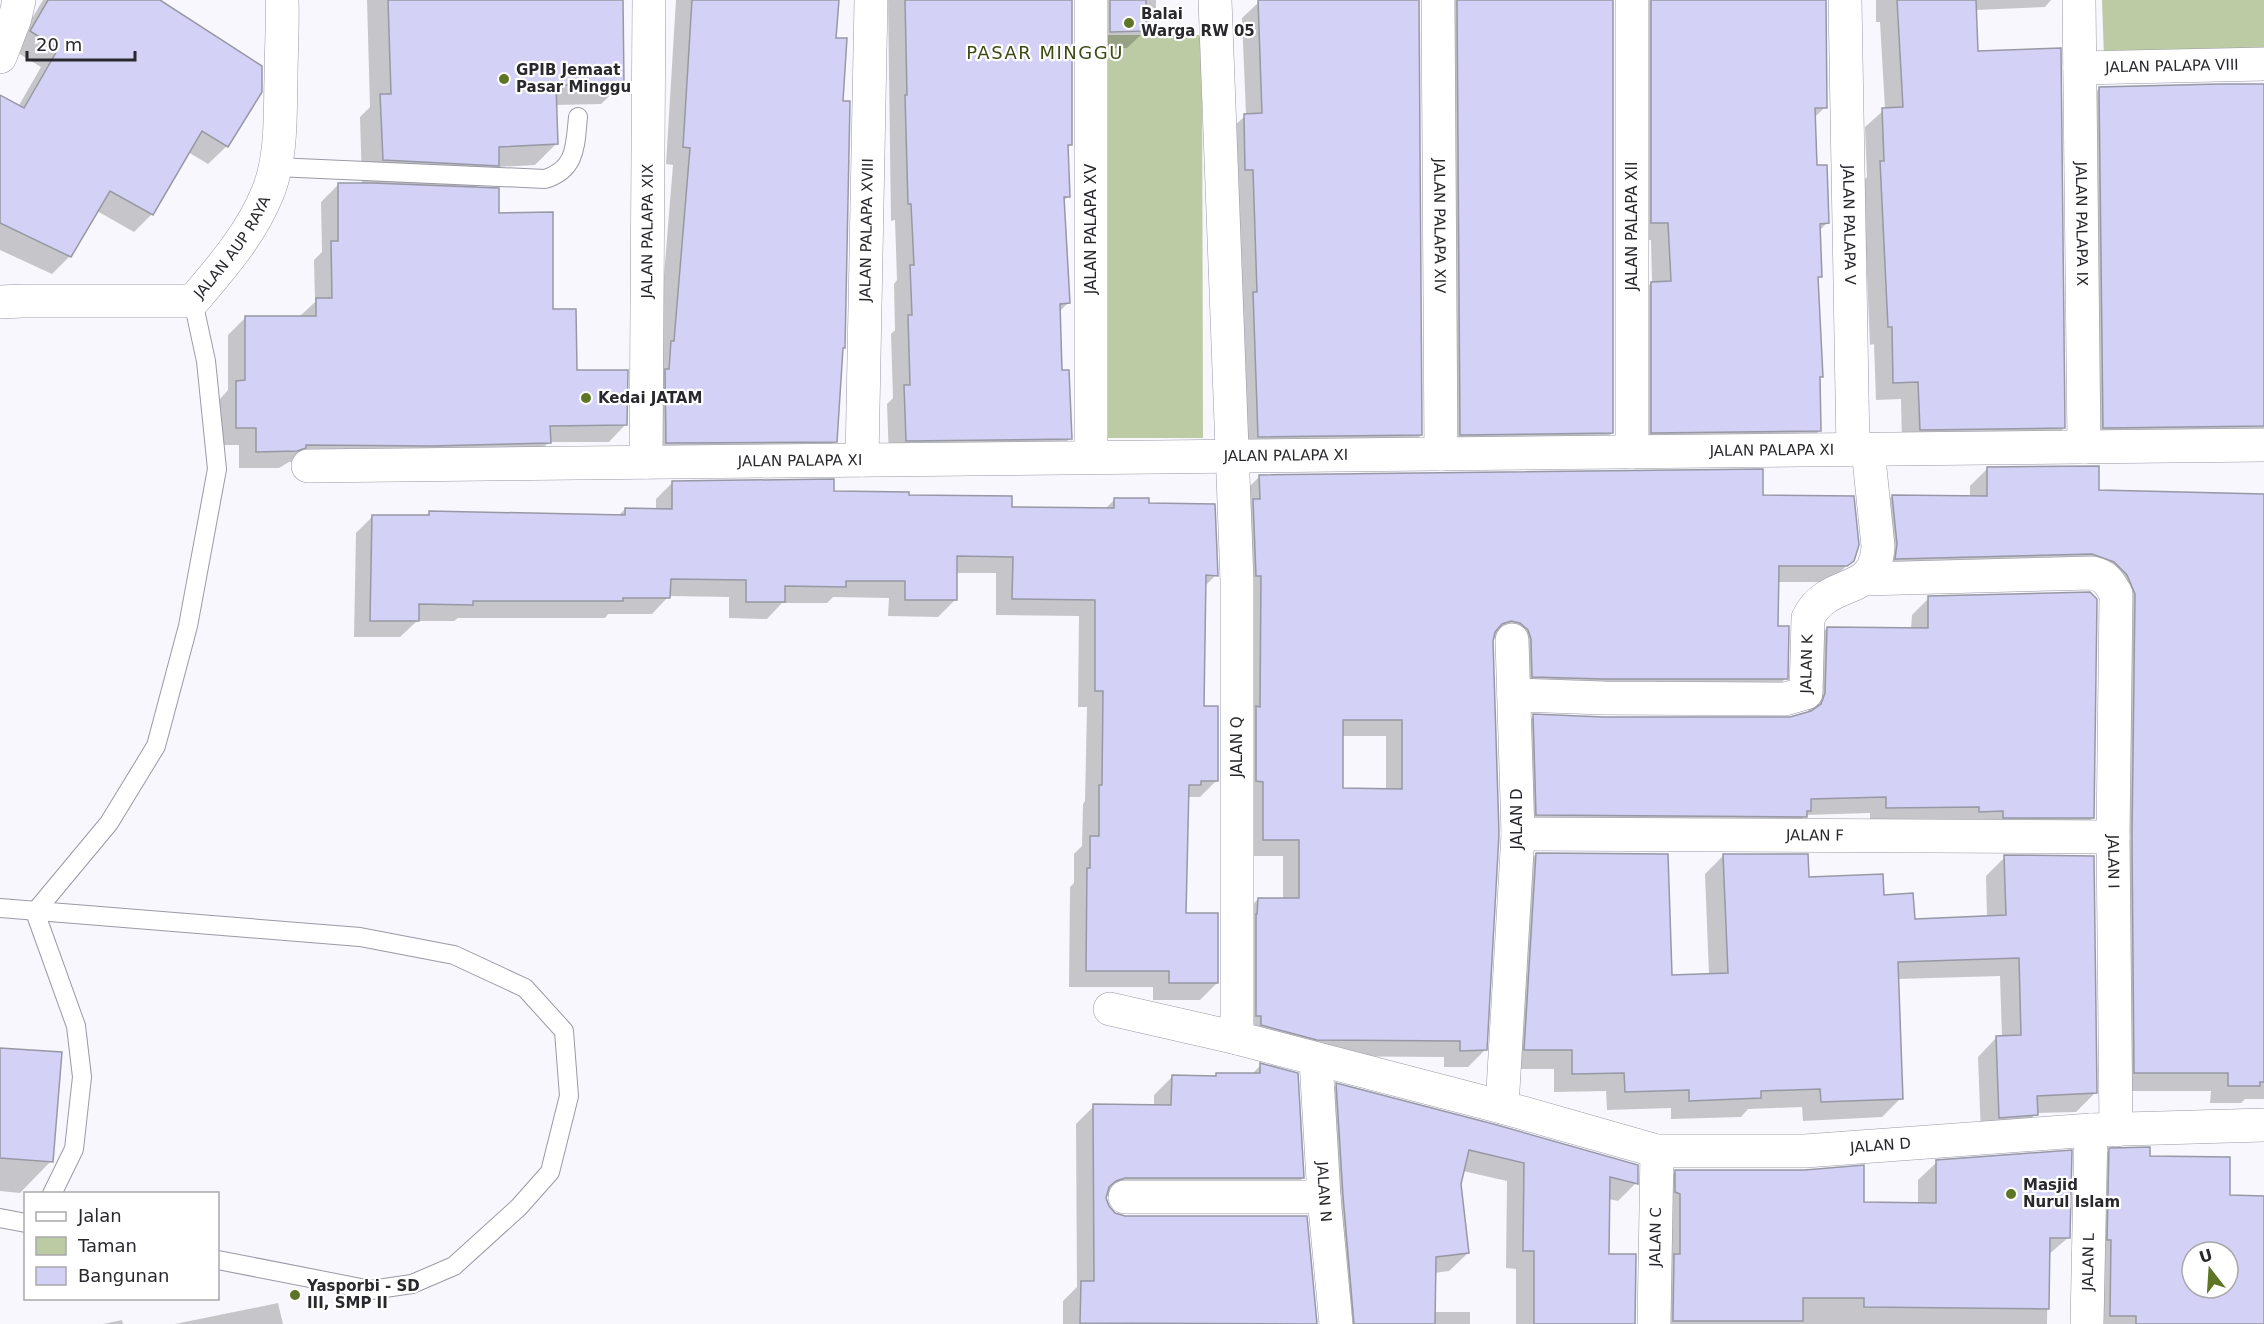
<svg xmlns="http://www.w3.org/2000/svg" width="2264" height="1324" font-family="'DejaVu Sans',sans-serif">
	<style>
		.green { fill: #bdcba5 }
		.shadow { fill: #0003; fill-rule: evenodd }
		.building { fill: #d3d2f6; stroke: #9898a5; stroke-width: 1.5; fill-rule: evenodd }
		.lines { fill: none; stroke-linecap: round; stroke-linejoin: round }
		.lane-casing { stroke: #9a99a6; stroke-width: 20 }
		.street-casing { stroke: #9a99a6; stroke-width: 34 }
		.lane { stroke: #fff; stroke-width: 18 }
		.street { stroke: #fff; stroke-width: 33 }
		.poi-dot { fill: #5e7526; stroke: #fff; stroke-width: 2 }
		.labels { text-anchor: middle; stroke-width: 4.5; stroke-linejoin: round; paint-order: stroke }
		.poi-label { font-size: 15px; font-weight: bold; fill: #28282d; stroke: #fff; text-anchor: start }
		.street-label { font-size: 15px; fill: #28282d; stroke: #fff }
		.quarter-label { font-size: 18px; letter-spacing: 1.5px; fill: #3b4b14; stroke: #fff }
	</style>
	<rect width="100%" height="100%" fill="#f7f7fd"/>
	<!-- green -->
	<g class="green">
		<path d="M2102 0H2264V51L2104 57Z"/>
		<path d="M1104 35H1202L1203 438H1105Z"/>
	</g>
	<!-- shadow -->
	<g class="shadow">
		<path d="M43 0H157L227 146 208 164 188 152 152 214 134 232 97 211 70 256 52 274 0 250V104L18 107 41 67 13 50Z"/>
		<path d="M367 0H621L623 83 601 104 555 105 556 144 535 165 496 167 474 189 498 215 552 311 575 372 626 424 609 442H549L532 459 414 463 289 462 279 468H239V445H220V399L228 390V335L245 318 299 317 315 302 314 260 322 252 321 202 338 185 362 184 360 117 370 107Z"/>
		<path d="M676 0H837L835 39 842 349 835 441 818 458 649 460 673 165 666 164Z"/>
		<path d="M888 0H1072L1071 145 1067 148 1069 196 1062 202 1068 303 1059 312 1061 372 1070 438 1053 456 889 458 887 404 893 398 891 334 895 330 894 284 897 280 895 220 891 221Z"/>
		<path d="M1107 0H1156V14L1145 26V31L1127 48H1093Z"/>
		<path d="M1296 0H1418L1421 435 1404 451 1242 453 1228 132 1246 115 1242 18 1259 2Z"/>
		<path d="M1422 0H1612V433L1593 451 1442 453Z"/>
		<path d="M1615 0H1825V107L1814 118 1816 167 1827 223 1819 231 1820 276 1817 279 1821 376 1818 380 1820 430 1801 449 1633 451V302L1652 282 1651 240 1633 241 1623 2Z"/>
		<path d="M1876 0H2051L2045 7 1975 10 1976 53 2064 428 2046 446 1902 447 1901 399 1876 400 1874 344 1870 345 1863 181 1867 177 1865 127 1885 109 1880 22H1876Z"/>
		<path d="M2264 84V445L2087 444 2083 105 2099 89Z"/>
		<path d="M1988 468 2097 491 2264 495V1099H2245L2241 1103H2210L2211 1091H2117V613L2095 579 1878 577 1874 514 1892 496 1970 497V486Z"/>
		<path d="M1260 476 1761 496 1853 560 1829 582H1777V628L1786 678 1769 695 1516 693 1503 640 1492 638 1485 1050 1468 1067H1444V1057L1300 1056 1245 1041 1242 916 1258 899H1283V856H1246L1243 493ZM1342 736H1386V790H1341Z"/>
		<path d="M673 482 908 496 1010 508 1105 509 1115 499 1148 504 1216 575 1204 587 1202 707 1217 780 1200 797H1187L1184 914 1217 983 1200 1000H1153V987H1069L1070 887 1074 883V854L1082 846 1083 804 1085 801 1087 707H1078L1079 616 996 615V573H956L955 600 938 617 888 616 889 598 833 597 827 603H782L767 619 729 618V597L669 596 652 614H608L605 618H458L454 621H417L400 637H354L356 533 373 516H426L429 513 618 516 625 509 656 510V499Z"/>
		<path d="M1929 598 2093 818 2076 835 1870 825V813L1805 815 1788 833 1520 832 1517 733 1534 716 1603 718 1790 719 1808 714 1810 645 1827 628 1911 629 1912 615Z"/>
		<path d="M1536 854 1670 976 1709 975 1705 874 1724 855 1882 896 1913 921 1987 918 1986 876 2005 857 2095 1093 2076 1112 2036 1113 2018 1133 1981 1136 1978 1057 1996 1038H2002L2000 976 1897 979 1901 1098 1882 1117 1803 1121 1802 1107 1748 1109 1741 1117 1671 1119V1108L1607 1110 1606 1091 1554 1092V1069H1506L1517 873Z"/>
		<path d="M0 1049 51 1161 20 1193 0 1191Z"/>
		<path d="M1261 1065 1303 1178 1284 1196H1105L1107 1207 1114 1214 1125 1217H1306L1316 1324H1063V1301L1077 1287 1076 1124 1094 1106H1154V1095L1172 1077H1214L1217 1074H1252Z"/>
		<path d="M1337 1085 1636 1183 1618 1201 1609 1199 1608 1255 1634 1324H1516V1269L1506 1268 1507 1181 1463 1171 1460 1184 1468 1253 1449 1271 1434 1273V1312H1470V1324H1335L1318 1103Z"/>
		<path d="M2110 1150 2148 1158 2228 1197H2264V1324H2092V1168ZM2192 1252H2228V1288H2192Z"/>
		<path d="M1937 1162 2069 1237 2048 1255 2047 1324H1655L1658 1190 1676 1171 1862 1204H1918V1180Z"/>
		<path d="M278 1303 283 1324H175Z"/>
		<path d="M122 1320 123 1324H103Z"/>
	</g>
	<!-- building -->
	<g class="building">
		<path d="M48 0H160L262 66V92L228 147 202 131 153 215 110 191 71 257 0 223V95L24 108 58 49 30 31Z"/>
		<path d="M388 0H623L624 84 556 85 558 144 499 147V166L383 160 380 94H391Z"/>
		<path d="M692 0H839L836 38H847L843 101H850L845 348H843L837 442 666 443 665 369H669L671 341H674L690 148 683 147Z"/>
		<path d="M905 0H1072V145H1068L1070 197H1064L1070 303 1060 304 1062 370H1069L1072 439 906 441 904 385H910L908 315H912L910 265H914L911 204H908L905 95H907Z"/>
		<path d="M1110 0H1146V31L1110 32Z"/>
		<path d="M1258 0H1419L1422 435 1258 437 1253 292H1257L1253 170H1245L1244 114 1262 113Z"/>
		<path d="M1457 0H1613V433L1460 435Z"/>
		<path d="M1651 0H1826L1827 108H1815L1817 165H1827L1829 223 1820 224 1822 277H1818L1823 377H1820L1821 431 1651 433V282L1671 281 1668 223H1651Z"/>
		<path d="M1897 0H1976L1978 51 2061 48 2065 428 1920 430 1918 382 1893 383 1892 327H1888L1880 161H1884L1882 108 1903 107Z"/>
		<path d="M2219 84H2264V426L2103 428 2099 87Z"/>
		<path d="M338 183H372L499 188V213L553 212V309H576L577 370H628L627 425 550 426 551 443 432 446 306 445V448L297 451 256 452V428H236V381L245 380V316H316V298H332L331 241H338Z"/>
		<path d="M2099 466V490L2264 494V1082H2260V1086H2228V1073H2134L2132 837 2135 594 2127 575 2114 562 2092 554 1895 559 1897 544 1892 495 1987 496V467Z"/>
		<path d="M1763 469V495L1854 496 1859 545 1854 561 1847 566H1779L1778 626H1789L1788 679H1604L1532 677 1531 639 1528 630 1520 623 1511 621 1502 624 1495 632 1493 641 1499 834 1487 1050 1460 1051V1041L1317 1040 1261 1025V1016H1256V914H1257L1258 898H1299V840H1263V782L1256 781V706L1260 707 1261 576H1256L1253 499H1260L1259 475ZM1343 720H1402V789L1343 788Z"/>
		<path d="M834 479V491L909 492V495L1012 496V507L1114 508V498H1149V503L1215 504 1218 576 1206 575 1204 706H1218V781H1201V785H1189L1186 913H1218V983H1169V971H1086L1087 868H1090V836H1099V785H1102L1103 691H1095V600L1012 599 1013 557 957 556V600H905V581H846V587L785 586V602H746V580L671 579 670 598H623V601H473V605L419 604V621H370L372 515H429V511L625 515V508L672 509V481Z"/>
		<path d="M2090 592 2097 599 2094 818H2003V811L1979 812V807L1886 808V797L1811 799V811H1807V817L1536 815 1533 714 1603 717H1790L1811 711 1821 704 1825 693 1827 627 1928 628V596Z"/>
		<path d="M1536 853 1668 854 1672 975 1728 973 1723 854H1808L1809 877 1883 874 1884 895 1913 893 1915 919 2006 915 2004 855 2094 856 2097 1093 2037 1096 2038 1115 1999 1118 1996 1036 2021 1035 2019 958 1898 962 1903 1099 1821 1102 1820 1089 1761 1091V1098L1689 1101V1090L1625 1092 1624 1073 1572 1074V1050H1524Z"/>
		<path d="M0 1048 62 1052 53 1162 0 1158Z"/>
		<path d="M1260 1063 1298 1073 1304 1178H1125L1116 1181 1109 1187 1106 1198 1109 1206 1115 1213 1125 1216H1307L1317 1324 1080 1323 1081 1281H1094L1093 1104 1171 1105 1172 1075 1216 1076V1073H1260Z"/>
		<path d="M1336 1083 1497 1125 1638 1165V1184L1610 1177 1609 1254H1636L1635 1324H1534V1251H1523L1524 1163 1469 1150 1461 1184 1469 1253 1436 1257 1435 1324H1354L1343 1196Z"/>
		<path d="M2150 1147V1156L2230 1157V1195L2264 1196V1324H2136V1316H2110L2111 1240H2107L2109 1148ZM2192 1252H2228V1288H2192Z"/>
		<path d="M2072 1150 2070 1238H2050L2049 1309 1864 1307V1298H1803V1321H1673L1674 1254H1680V1194L1675 1192V1170H1805L1864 1165V1202L1936 1203V1160Z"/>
	</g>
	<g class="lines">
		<defs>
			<g id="lane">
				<path d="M276 167 545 179C577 169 575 145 578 117"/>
				<path d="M0 908 360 937 454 955 525 988 564 1031 569 1096 550 1172 519 1207 454 1266 412 1284 371 1290 218 1260"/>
				<path d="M52 1194 74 1149 82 1077 76 1026 35 912 109 823 156 746 188 626 217 469 206 361 193 301"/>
				<path d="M0 1218 26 1223"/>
			</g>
			<g id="street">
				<path d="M1091 0V457"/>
				<path d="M1215 0 1237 581V1038"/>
				<path id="s1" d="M1438 0 1441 454"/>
				<path d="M1632 0V452"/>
				<path id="s2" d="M1845 0 1853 449"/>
				<path id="s3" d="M2079 0 2084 447"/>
				<path d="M0 57 15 18 19 0"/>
				<path id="s4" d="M2080 68 2264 64"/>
				<path id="s5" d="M0 302 23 301H193C222 267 251 234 268 192 282 157 280 115 281 78 281 52 283 26 282 0"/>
				<path id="s6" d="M862 460 871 0"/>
				<path id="s7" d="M646 462 649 0"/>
				<path id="s8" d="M308 466 2264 445"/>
				<path id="s9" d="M1865 579 2092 573C2106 576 2109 582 2116 594L2113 837 2116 1130"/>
				<path id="s10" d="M1514 695 1604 698 1785 699 1806 693 1808 618C1829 576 1876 598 1878 546L1868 449"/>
				<path id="s11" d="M1518 834 2113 837"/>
				<path id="s12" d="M1110 1009 1237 1038 1502 1107 1657 1151H1805L2091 1130 2264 1125"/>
				<path id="s13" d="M1316 1060 1324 1197 1336 1324"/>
				<path d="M1502 1107 1518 834 1512 640"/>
				<path d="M1125 1197H1324"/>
				<path id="s14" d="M1654 1324 1657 1151"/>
				<path id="s15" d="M2087 1324 2091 1130"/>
			</g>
		</defs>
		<!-- lane casing -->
		<use href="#lane" class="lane-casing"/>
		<!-- street casing -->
		<use href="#street" class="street-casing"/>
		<!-- lane -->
		<use href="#lane" class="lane"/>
		<!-- street -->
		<use href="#street" class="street"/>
	</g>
	<!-- markers -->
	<g class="poi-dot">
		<circle cx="1129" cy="23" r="6"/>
		<circle cx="504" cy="79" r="6"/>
		<circle cx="586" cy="398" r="6"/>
		<circle cx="2011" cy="1194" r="6"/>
		<circle cx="295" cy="1295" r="6"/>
	</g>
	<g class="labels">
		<!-- poi labels -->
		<g class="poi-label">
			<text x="1141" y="19">Balai<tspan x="1141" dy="17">Warga RW 05</tspan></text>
			<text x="516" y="75">GPIB Jemaat<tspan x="516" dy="17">Pasar Minggu</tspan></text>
			<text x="598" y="403">Kedai JATAM</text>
			<text x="2023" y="1190">Masjid<tspan x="2023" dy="17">Nurul Islam</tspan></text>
			<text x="307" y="1291">Yasporbi - SD<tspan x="307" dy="17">III, SMP II</tspan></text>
		</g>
		<!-- street labels -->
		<g class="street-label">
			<text dy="5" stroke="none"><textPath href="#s4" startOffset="92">JALAN PALAPA VIII</textPath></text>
			<text dy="5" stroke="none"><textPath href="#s3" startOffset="224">JALAN PALAPA IX</textPath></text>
			<text dy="5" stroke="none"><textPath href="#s2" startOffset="225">JALAN PALAPA V</textPath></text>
			<text transform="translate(1632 226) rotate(-90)" y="5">JALAN PALAPA XII</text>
			<text dy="5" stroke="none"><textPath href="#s1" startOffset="226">JALAN PALAPA XIV</textPath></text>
			<text transform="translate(1091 229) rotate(-90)" y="5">JALAN PALAPA XV</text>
			<text dy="5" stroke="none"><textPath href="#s6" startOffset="230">JALAN PALAPA XVIII</textPath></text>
			<text dy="5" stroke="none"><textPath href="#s7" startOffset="231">JALAN PALAPA XIX</textPath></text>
			<text dy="5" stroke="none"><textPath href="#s5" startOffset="260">JALAN AUP RAYA</textPath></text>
			<text dy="5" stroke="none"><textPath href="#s8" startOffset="1464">JALAN PALAPA XI</textPath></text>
			<text dy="5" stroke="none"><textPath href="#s8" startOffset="978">JALAN PALAPA XI</textPath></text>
			<text dy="5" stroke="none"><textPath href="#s8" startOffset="492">JALAN PALAPA XI</textPath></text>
			<text dy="5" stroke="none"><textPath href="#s10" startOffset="322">JALAN K</textPath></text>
			<text transform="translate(1237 747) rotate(-90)" y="5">JALAN Q</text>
			<text transform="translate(1517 819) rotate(-90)" y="5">JALAN D</text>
			<text dy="5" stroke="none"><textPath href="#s11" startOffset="297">JALAN F</textPath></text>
			<text dy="5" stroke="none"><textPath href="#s9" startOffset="528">JALAN I</textPath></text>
			<text dy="5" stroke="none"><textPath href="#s12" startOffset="789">JALAN D</textPath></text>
			<text dy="5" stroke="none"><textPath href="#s13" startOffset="132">JALAN N</textPath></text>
			<text dy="5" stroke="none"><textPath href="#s14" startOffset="87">JALAN C</textPath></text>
			<text dy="5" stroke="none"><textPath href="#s15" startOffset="62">JALAN L</textPath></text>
		</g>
		<!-- quarter labels -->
		<g class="quarter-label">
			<text x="1045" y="59">PASAR MINGGU</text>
		</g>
	</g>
	<!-- legend -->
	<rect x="24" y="1192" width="195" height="108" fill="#ffffff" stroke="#a9a9ab" stroke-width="1.5"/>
	<rect x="36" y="1212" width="30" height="9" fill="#ffffff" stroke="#a9a9ab" stroke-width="1.5"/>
	<text x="78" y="1222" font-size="18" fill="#28282d">Jalan</text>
	<rect x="36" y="1237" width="30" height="18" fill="#bdcba5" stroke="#a9a9ab" stroke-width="1.5"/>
	<text x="78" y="1252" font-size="18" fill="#28282d">Taman</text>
	<rect x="36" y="1267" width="30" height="18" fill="#d3d2f6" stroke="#a9a9ab" stroke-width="1.5"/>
	<text x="78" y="1282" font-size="18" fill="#28282d">Bangunan</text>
	<!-- north arrow -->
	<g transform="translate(2210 1270) rotate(343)"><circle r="28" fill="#ffffff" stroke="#a9a9ab" stroke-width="1.5"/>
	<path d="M0-4.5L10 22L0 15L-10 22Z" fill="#5e7526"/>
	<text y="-9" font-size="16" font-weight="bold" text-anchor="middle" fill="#28282d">U</text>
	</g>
	<!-- scale -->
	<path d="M27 51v9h108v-9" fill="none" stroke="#28282d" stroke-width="3"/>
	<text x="36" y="51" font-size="18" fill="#28282d" stroke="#ffffff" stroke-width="4.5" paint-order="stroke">20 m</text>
</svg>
